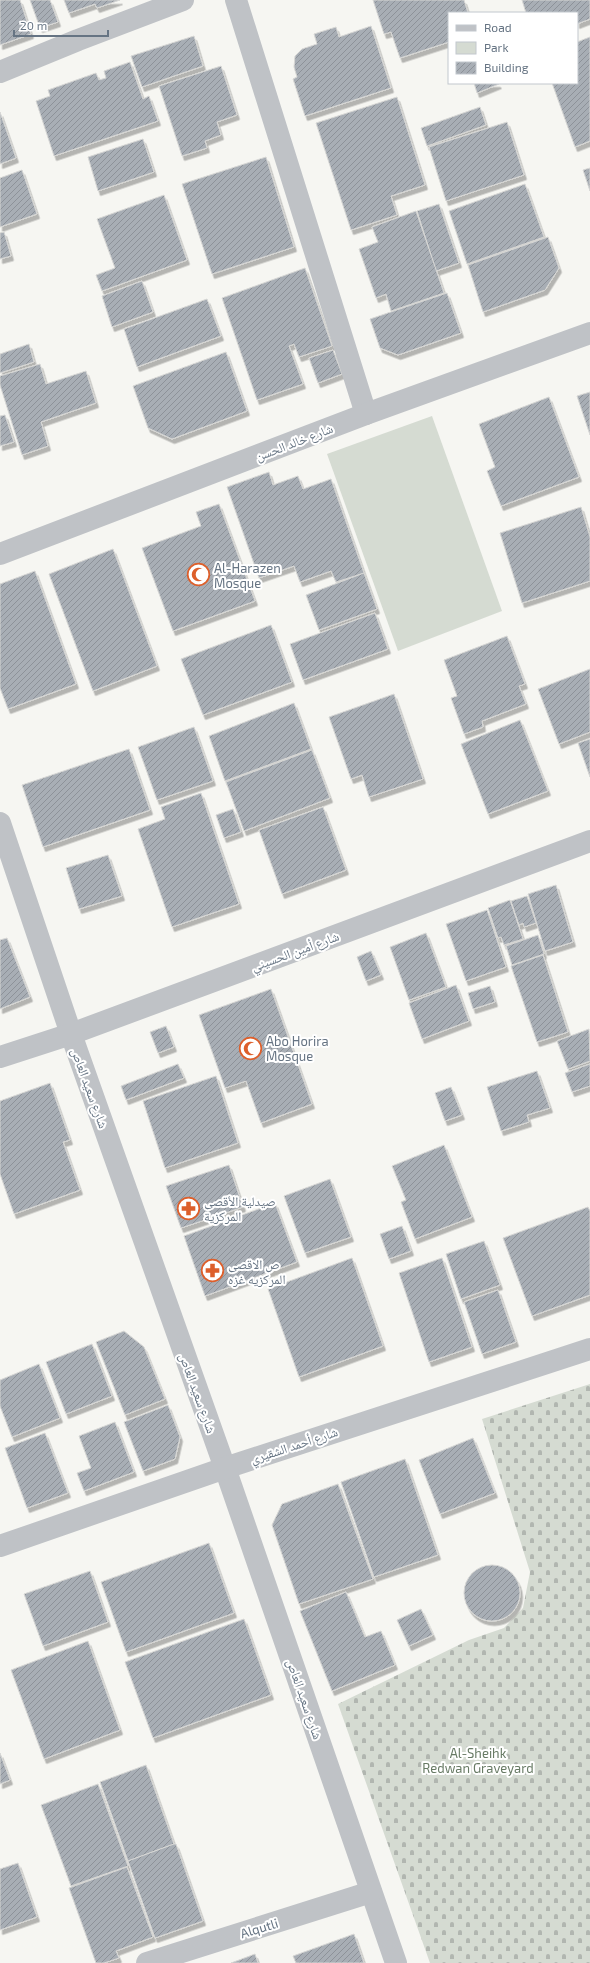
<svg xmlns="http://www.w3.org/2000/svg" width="590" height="1963" font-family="'Exo 2','Noto Naskh Arabic',sans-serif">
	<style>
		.green { fill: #d5dbd2 }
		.cemetery { fill: url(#cemetery-stones) }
		.building { fill: url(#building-hatch); stroke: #d7d7d5; filter: url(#shadow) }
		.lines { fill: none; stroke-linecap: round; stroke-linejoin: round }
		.minor { stroke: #bfc2c6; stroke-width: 22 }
		.labels { text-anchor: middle; stroke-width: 4; stroke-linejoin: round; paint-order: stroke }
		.street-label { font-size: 13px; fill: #667483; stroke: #fff }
		.poi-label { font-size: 13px; fill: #667483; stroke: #fff; text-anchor: start }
		.park-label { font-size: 13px; fill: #677a64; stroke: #fff }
	</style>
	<defs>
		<pattern id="cemetery-stones" width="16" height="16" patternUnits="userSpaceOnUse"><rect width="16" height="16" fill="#d5dbd2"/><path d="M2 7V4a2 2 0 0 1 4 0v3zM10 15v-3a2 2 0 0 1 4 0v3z" fill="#b1b6b0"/></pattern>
		<pattern id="building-hatch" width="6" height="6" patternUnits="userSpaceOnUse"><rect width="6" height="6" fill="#a8aeb5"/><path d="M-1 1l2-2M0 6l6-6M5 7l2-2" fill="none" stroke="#8d9299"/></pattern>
		<filter id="shadow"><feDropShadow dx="2.5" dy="4.5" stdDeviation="0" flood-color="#0004"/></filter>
	</defs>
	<rect width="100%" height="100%" fill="#f6f6f2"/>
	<!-- green -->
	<path class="green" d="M432 416 502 611 398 651 327 454Z"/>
	<!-- cemetery -->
	<path class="cemetery" d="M590 1384V1963H430L338 1704 469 1640 504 1628 523 1608 530 1572 482 1419Z"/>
	<!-- building -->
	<g class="building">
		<path d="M0 0H20L31 34 0 45Z"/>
		<path d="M30 0H50L58 22 40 28Z"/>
		<path d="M64 0H120L97 8 95 4 69 13Z"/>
		<path d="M373 0H464L468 13H449V42L400 58 391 32 384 34Z"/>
		<path d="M522 0H590V19L577 24V13H526Z"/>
		<path d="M371 26 391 88 305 116 293 79 297 77 294 67 295 56 302 49 317 44 314 34 336 27 339 37Z"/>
		<path d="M194 36 203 66 142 87 131 56Z"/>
		<path d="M590 37V141L575 147 552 83H577V42Z"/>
		<path d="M130 62 143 99 149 96 158 121 54 156 36 101 50 96 48 90 96 73 99 80 106 78 104 71Z"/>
		<path d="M221 66 237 115 217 122 221 135 205 141 207 148 182 156 159 86Z"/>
		<path d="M474 83H498L499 84 477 93Z"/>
		<path d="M397 97 425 185 391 196 397 215 351 230 316 123Z"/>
		<path d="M480 107 486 125 427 146 421 128Z"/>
		<path d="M0 112 16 158 0 164Z"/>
		<path d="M507 122 524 175 446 201 429 147Z"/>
		<path d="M143 139 154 172 98 191 88 157Z"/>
		<path d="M266 157 294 247 212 274 182 184Z"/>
		<path d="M590 168V191L583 170Z"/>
		<path d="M22 170 37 214 0 227V178Z"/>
		<path d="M525 184 544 237 467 264 449 211Z"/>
		<path d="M164 195 187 260 102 291 96 275 115 268 97 219Z"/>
		<path d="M439 204 459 263 436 271 417 211Z"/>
		<path d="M416 211 444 293 391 311 386 294 376 298 359 249 378 242 372 227Z"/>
		<path d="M4 232 11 256 0 259V233Z"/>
		<path d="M548 237 559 268 545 290 483 312 468 265Z"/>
		<path d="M305 268 332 346 299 357 294 344 289 346 303 384 257 400 222 298Z"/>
		<path d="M142 281 153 312 112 327 102 296Z"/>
		<path d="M447 293 461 333 398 355 380 348 370 319Z"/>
		<path d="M207 299 221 336 137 367 124 329Z"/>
		<path d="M29 344 34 362 0 373V354Z"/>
		<path d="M333 350 342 374 318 383 309 358Z"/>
		<path d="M226 352 247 411 172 439 148 428 133 386Z"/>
		<path d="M40 364 46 384 86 371 96 403 41 422 48 446 22 455 0 385V376Z"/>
		<path d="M590 392V435L577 396Z"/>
		<path d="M549 397 579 477 501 506 487 471 495 467 479 424Z"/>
		<path d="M5 415 14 442 0 446V416Z"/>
		<path d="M269 472 273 485 298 476 303 489 331 479 364 573 336 582 331 571 300 582 294 566 259 578 227 487Z"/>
		<path d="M219 504 255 601 173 631 142 548 201 526 196 512Z"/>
		<path d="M581 507 590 537V581L522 603 500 533Z"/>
		<path d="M113 549 157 666 93 691 49 574Z"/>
		<path d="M35 571 76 684 8 709 0 688V584Z"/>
		<path d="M364 573 377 609 319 630 306 595Z"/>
		<path d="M375 613 388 649 303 680 290 644Z"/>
		<path d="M271 625 292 682 203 715 181 659Z"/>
		<path d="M507 636 525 684 519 686 526 704 482 721 483 727 464 734 451 698 457 696 444 660Z"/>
		<path d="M590 669V732L559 744 538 689Z"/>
		<path d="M394 694 423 779 369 797 362 775 351 779 329 717Z"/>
		<path d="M294 703 311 749 225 781 209 736Z"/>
		<path d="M520 720 548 791 488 814 461 744Z"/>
		<path d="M194 727 213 781 157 800 138 747Z"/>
		<path d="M590 739V777L578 743Z"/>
		<path d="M129 749 150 810 43 847 22 785Z"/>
		<path d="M312 750 330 798 244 831 226 782Z"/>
		<path d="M201 793 239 904 172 927 138 829 165 819 161 807Z"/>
		<path d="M323 807 346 870 282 894 259 830Z"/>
		<path d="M233 809 241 832 224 838 216 815Z"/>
		<path d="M108 855 122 896 79 909 66 868Z"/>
		<path d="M556 885 573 942 545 951 528 894Z"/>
		<path d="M527 896 536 923 524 927 523 923 519 925 511 901Z"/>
		<path d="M510 900 523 939 504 945 501 937 498 938 488 908Z"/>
		<path d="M487 910 506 967 466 981 446 924Z"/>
		<path d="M426 933 446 987 409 1000 390 947Z"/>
		<path d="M538 935 544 954 512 965 506 946Z"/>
		<path d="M7 938 30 997 0 1009V940Z"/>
		<path d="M371 951 381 975 366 981 357 957Z"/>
		<path d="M543 955 568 1032 537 1042 511 966Z"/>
		<path d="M456 985 469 1021 422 1039 409 1003Z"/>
		<path d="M490 986 495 1002 473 1009 468 993Z"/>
		<path d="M271 989 312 1104 261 1123 246 1081 225 1088 199 1015Z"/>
		<path d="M166 1026 174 1047 158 1053 150 1032Z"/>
		<path d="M589 1029 590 1061 568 1069 557 1041Z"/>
		<path d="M178 1064 184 1078 126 1100 121 1086Z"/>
		<path d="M590 1064V1086L572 1092 565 1073Z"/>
		<path d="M537 1071 550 1108 527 1115 529 1122 501 1131 487 1087Z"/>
		<path d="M216 1076 238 1143 165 1168 143 1101Z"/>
		<path d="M50 1083 70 1140 63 1142 80 1190 14 1214 0 1174V1101Z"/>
		<path d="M451 1087 462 1115 445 1121 435 1093Z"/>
		<path d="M444 1145 472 1217 415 1239 401 1202 406 1200 392 1166Z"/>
		<path d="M229 1165 243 1207 181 1228 166 1186Z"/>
		<path d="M330 1179 351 1237 305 1253 284 1196Z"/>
		<path d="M275 1203 297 1262 205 1296 184 1236Z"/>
		<path d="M588 1207 590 1211V1295L532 1316 503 1238Z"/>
		<path d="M402 1226 411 1251 389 1259 380 1234Z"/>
		<path d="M484 1241 500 1285 461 1299 446 1254Z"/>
		<path d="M352 1258 383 1346 299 1377 268 1289Z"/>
		<path d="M442 1258 472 1347 429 1362 399 1273Z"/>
		<path d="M498 1290 516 1342 482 1354 464 1302Z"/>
		<path d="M124 1331 144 1347 165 1399 125 1415 96 1342Z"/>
		<path d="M92 1344 112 1396 66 1414 46 1362Z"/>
		<path d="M39 1364 60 1418 12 1437 0 1406V1380Z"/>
		<path d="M168 1405 180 1437 175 1459 143 1471 124 1422Z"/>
		<path d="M115 1422 134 1472 84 1491 77 1473 91 1468 79 1436Z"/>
		<path d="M45 1433 68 1493 27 1508 5 1448Z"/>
		<path d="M473 1438 495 1493 440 1514 419 1460Z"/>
		<path d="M405 1459 438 1555 374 1577 341 1482Z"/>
		<path d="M338 1484 373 1579 299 1604 272 1525 282 1504Z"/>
		<path d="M209 1543 234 1613 126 1652 101 1582Z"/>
		<circle cx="492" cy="1593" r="28"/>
		<path d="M90 1571 108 1622 43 1646 24 1594Z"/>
		<path d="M346 1592 365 1637 381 1631 395 1665 332 1691 300 1611Z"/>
		<path d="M421 1609 433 1635 409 1646 397 1620Z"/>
		<path d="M244 1619 271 1695 153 1738 125 1662Z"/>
		<path d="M88 1641 120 1730 44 1759 11 1670Z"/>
		<path d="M0 1753 10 1780 0 1784Z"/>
		<path d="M146 1765 174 1844 128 1861 100 1782Z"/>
		<path d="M98 1784 128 1866 71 1886 41 1805Z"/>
		<path d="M174 1844H176L203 1921 155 1938 128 1861Z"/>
		<path d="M18 1863 37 1917 0 1930V1869Z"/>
		<path d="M127 1867 153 1937 116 1951 119 1958 104 1963H96L69 1888Z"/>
		<path d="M354 1934 364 1963H296L293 1956Z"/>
		<path d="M255 1954 258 1963H231Z"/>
	</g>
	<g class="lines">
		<!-- minor -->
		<g class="minor">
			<path d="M236 0 366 414"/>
			<path d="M0 72 78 40 183 0"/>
			<path d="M0 554 366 414 590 333"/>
			<path d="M0 823 71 1034 225 1468 396 1963"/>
			<path d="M0 1057 71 1034 590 841"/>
			<path d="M0 1546 225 1468 590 1349"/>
			<path d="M147 1963 371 1892"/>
		</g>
	</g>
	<!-- icons -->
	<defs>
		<symbol id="mosque-ring" viewBox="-11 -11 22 22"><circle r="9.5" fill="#fff" stroke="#dd5f2b" stroke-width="1.5"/><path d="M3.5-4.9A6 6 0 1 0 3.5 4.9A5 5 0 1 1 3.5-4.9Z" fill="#dd5f2b"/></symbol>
		<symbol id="pharmacy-ring" viewBox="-11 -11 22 22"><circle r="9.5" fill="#fff" stroke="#dd5f2b" stroke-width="1.5"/><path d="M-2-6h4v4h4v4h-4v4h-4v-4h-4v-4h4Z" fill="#dd5f2b"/></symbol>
	</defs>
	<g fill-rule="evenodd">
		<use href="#mosque-ring" x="186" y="562" width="25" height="25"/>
		<use href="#mosque-ring" x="238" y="1036" width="25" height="25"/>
		<use href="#pharmacy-ring" x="176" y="1196" width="25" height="25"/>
		<use href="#pharmacy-ring" x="200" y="1258" width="25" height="25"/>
	</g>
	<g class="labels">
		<!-- street labels -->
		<g class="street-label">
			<text transform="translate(294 442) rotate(-21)" y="5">شارع خالد الحسن</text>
			<text transform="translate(295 951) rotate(-20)" y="5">شارع أمين الحسيني</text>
			<text transform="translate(90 1088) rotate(70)" y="5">شارع سعيد العاص</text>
			<text transform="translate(198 1393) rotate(70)" y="5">شارع سعيد العاص</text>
			<text transform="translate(294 1445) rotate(-18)" y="5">شارع أحمد الشقيري</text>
			<text transform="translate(305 1699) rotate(71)" y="5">شارع سعيد العاص</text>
			<text transform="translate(259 1928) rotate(-17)" y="5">Alqutli</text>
		</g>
		<!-- poi labels -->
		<g class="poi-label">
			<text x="214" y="573">Al-Harazen<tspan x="214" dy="15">Mosque</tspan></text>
			<text x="266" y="1046">Abo Horira<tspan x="266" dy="15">Mosque</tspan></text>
			<text x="204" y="1206">صيدلية الأقصى<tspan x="204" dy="15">المركزية</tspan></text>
			<text x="228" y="1269">ص الاقصى<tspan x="228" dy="15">المركزيه غزه</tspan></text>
		</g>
		<!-- park labels -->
		<g class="park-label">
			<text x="478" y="1758">Al-Sheihk<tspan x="478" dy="15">Redwan Graveyard</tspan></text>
		</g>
	</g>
	<!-- legend -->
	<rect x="448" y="12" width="130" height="72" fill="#ffffff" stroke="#c2c7cd"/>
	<rect x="456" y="25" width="20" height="6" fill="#bfc2c6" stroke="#c2c7cd"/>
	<text x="484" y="32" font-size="12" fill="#667483">Road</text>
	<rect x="456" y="42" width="20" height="12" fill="#d5dbd2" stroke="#c2c7cd"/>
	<text x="484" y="52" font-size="12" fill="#667483">Park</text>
	<rect x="456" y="62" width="20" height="12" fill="url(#building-hatch)" stroke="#c2c7cd"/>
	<text x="484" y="72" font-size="12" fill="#667483">Building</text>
	<!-- scale -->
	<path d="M14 30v6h94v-6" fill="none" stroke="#667483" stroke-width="2"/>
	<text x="20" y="30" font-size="12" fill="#667483" stroke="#ffffff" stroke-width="3" paint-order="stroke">20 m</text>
</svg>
